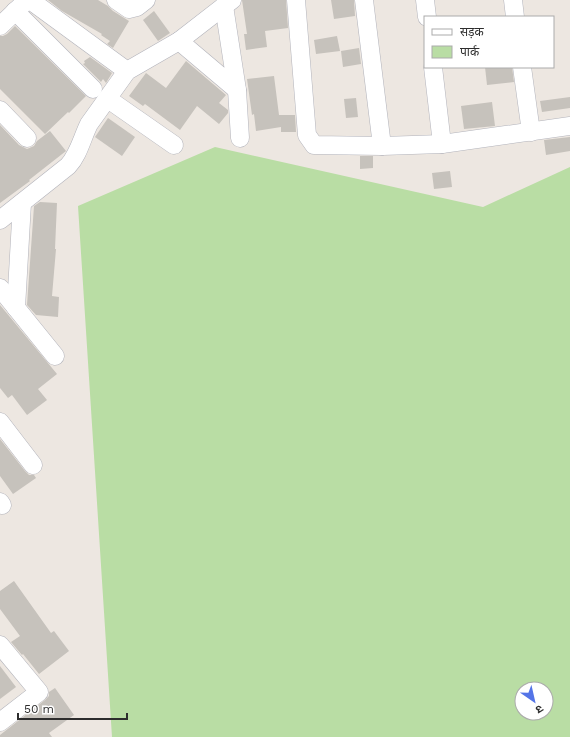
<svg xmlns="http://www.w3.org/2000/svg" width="570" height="737" font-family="'Work Sans','Noto Sans Devanagari',sans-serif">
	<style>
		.green { fill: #b9dda4; fill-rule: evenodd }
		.building { fill: #c6c2bc }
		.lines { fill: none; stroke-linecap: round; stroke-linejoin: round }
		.minor-casing { stroke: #b2b3bb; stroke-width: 19 }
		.minor { stroke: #fff; stroke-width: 18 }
	</style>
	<rect width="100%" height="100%" fill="#ede7e1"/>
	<!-- green -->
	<path class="green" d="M215 147 483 207 570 167V737H112L78 206ZM522 689H546V713H522Z"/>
	<!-- building -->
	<g class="building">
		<path d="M48 0H98L108 6 113 11 129 21 113 48 107 44 110 41 101 35 102 34 62 11Z"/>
		<path d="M242 0H286L288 28 265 31 267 47 246 50 244 34H247Z"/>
		<path d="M331 0H354L355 16 334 19Z"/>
		<path d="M154 11 170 33 158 41 143 20Z"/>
		<path d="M15 26 86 96 69 113 68 112 45 134 0 89V36H3L7 34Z"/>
		<path d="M337 36 340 51 316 54 314 40Z"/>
		<path d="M359 48 361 64 343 67 341 51Z"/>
		<path d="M90 57 112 73 106 83 103 79 101 82 83 64 85 63 84 61Z"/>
		<path d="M186 61 226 95 219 103 228 110V113L219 124 197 106 180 130 145 104 143 106 129 96 146 73 166 88Z"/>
		<path d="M485 67H512L514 82 487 85Z"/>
		<path d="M274 76 279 115H295L296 132H281V127L256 131 254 114 252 115 247 79Z"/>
		<path d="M570 97V108L542 112 540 101Z"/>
		<path d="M356 98 358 117 346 118 344 99Z"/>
		<path d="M492 102 495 126 464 129 461 106Z"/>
		<path d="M108 118 135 137 122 156 95 137Z"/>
		<path d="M0 125 19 145 27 149 34 146 37 141 50 131 66 151 29 180 30 181 0 203Z"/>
		<path d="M570 137V151L546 155 544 140Z"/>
		<path d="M360 156H373V168L360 169Z"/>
		<path d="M450 171 452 187 434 189 432 173Z"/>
		<path d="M40 202 57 203 55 249H56L52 296 59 297 58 317 36 315 27 305 34 206Z"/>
		<path d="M0 305 57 374 38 389 47 400 27 415 12 395 8 398 0 388Z"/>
		<path d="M0 439 25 471 29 475H34L36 478 13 494 0 476Z"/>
		<path d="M14 581 51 633 54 631 69 651 39 674 23 654 22 655 11 642 20 636 0 609V591Z"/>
		<path d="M0 666 16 687 0 699Z"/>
		<path d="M55 688 74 715 49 733 52 737H0V735L45 700 49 696V692Z"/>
	</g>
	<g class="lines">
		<defs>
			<g id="minor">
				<path d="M30 0 127 71"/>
				<path d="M116 0 129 9 137 7 146 0"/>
				<path d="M296 0 307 135 314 145 382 146 442 144 570 126"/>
				<path d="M364 0 382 146"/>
				<path d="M425 0 427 17"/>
				<path d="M513 0 515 17"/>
				<path d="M15 11 93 89"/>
				<path d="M0 26 24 3"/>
				<path d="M179 41 237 90 224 6"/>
				<path d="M433 67 442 144"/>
				<path d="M522 67 531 132"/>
				<path d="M237 90 240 138"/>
				<path d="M108 99 174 145"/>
				<path d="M0 110 27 138"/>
				<path d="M0 220 68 166C79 154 82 138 89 124L127 71 179 41 232 0"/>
				<path d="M0 288 55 356"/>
				<path d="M16 308 22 203"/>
				<path d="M0 422 33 465"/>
				<path d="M0 502 2 505"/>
				<path d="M0 645 39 692 0 722"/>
			</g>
		</defs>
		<!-- minor casing -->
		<use href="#minor" class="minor-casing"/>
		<!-- minor -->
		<use href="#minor" class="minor"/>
	</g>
	<!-- legend -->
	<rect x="424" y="16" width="130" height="52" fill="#ffffff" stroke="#ababab"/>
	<rect x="432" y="29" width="20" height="6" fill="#ffffff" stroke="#ababab"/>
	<text x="460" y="36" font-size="12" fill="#2d2d2d">सड़क</text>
	<rect x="432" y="46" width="20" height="12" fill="#b9dda4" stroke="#ababab"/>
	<text x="460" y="56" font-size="12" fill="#2d2d2d">पार्क</text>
	<!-- north arrow -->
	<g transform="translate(534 701) rotate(146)"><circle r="19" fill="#ffffff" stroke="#ababab"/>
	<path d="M0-3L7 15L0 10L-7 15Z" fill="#5474e7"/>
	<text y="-6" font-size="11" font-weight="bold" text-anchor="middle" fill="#2d2d2d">उ</text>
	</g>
	<!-- scale -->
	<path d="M18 713v6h109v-6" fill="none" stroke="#2d2d2d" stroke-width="2"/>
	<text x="24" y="713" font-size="12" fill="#2d2d2d" stroke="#ffffff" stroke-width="3" paint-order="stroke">50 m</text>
</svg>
